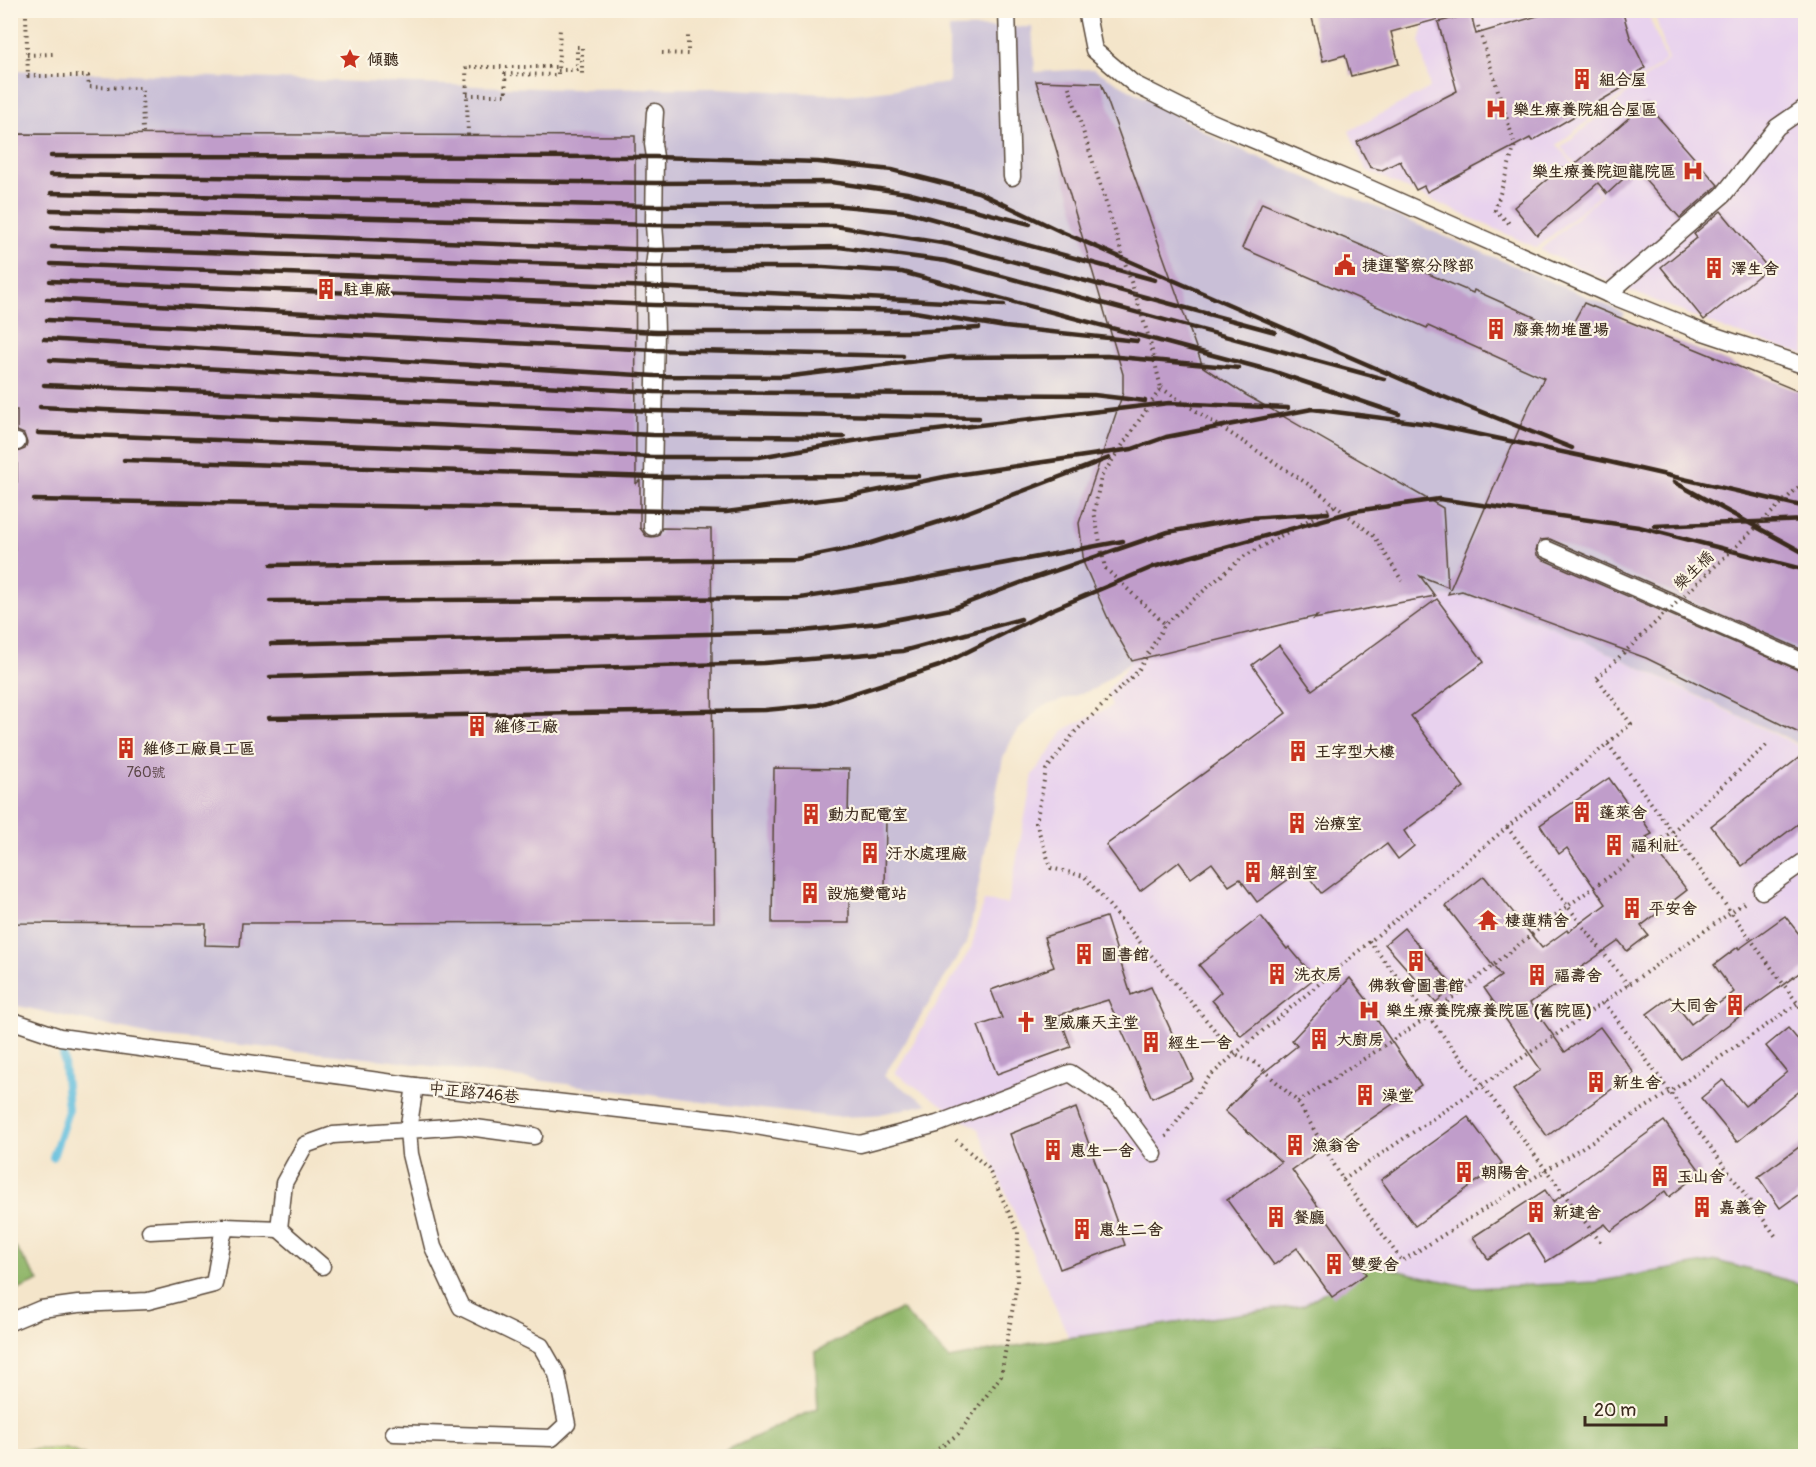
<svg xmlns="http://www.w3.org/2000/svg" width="1816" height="1467" font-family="Pangolin,'LXGW WenKai TC',sans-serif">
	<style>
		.built { fill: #e8d2ee }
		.industrial { fill: #c9bfd7 }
		.green { fill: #b8d67c; stroke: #7a804d; stroke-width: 1.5 }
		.forest { fill: #92b76c; stroke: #667045; stroke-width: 1.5 }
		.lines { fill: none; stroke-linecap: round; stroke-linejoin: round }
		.stream { stroke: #60bede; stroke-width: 8 }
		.building { fill: #c09dca }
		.lane-casing { stroke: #574638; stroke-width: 19 }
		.path { stroke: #574638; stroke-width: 4; stroke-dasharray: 1.5 4.5; stroke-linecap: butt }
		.lane { stroke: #fff; stroke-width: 16 }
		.rail { stroke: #3b2a1e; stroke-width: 4.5 }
		.path-bridge { stroke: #574638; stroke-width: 4; stroke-dasharray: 1.5 4.5; stroke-linecap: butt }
		.labels { text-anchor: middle; stroke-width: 4.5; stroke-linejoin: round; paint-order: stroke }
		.number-label { font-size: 14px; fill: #5c4749 }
		.poi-label { font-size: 16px; font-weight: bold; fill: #3b2a1e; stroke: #fcf5e5; text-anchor: start }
		.street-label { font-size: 16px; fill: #3b2a1e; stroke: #fcf5e5 }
	</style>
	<rect width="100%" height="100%" fill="#fcf5e5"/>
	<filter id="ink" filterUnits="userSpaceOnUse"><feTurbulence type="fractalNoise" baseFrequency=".0167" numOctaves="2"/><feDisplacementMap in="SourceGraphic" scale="12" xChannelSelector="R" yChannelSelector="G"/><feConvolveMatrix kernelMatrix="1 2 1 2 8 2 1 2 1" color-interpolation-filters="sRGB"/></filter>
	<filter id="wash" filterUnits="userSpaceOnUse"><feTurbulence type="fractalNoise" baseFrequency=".008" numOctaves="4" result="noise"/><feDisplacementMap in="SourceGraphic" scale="24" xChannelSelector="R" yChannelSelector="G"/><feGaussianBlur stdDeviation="1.35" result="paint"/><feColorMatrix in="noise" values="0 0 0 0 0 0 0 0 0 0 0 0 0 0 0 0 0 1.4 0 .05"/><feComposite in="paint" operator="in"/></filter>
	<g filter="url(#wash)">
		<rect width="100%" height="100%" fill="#f4e5ca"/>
		<!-- built -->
		<g class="built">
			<path d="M1434 11H1485L1488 18 1515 11H1647L1666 60 1557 145 1600 195 1537 248 1366 170 1349 131 1430 88 1420 42 1427 12Z"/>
			<path d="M1654 11H1805V355L1727 330 1626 289 1540 250 1602 195 1561 147 1668 60Z"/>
			<path d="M1437 596 1479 598 1582 640 1805 749V1320L1312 1309 1069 1338 978 1129 895 1073 971 948 984 901 1008 904 1033 775 1065 729 1112 706 1107 691 1132 661 1285 624Z"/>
		</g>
		<!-- industrial -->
		<path class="industrial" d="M1032 27 1035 72 1093 69 1223 142 1625 313 1605 348 1667 377 1805 409V747L1582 640 1479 598 1437 596 1285 624 1132 661 1094 689 1039 708 1014 735 1003 758 968 940 884 1076 928 1104 871 1116 834 1117 725 1105 385 1060 155 1036 18 1006 11 1001V70L567 89 717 88 846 95 949 83V28Z"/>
		<!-- green -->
		<path class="green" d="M66 1449 86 1456H11V1450Z"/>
		<!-- forest -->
		<g class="forest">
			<path d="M10 1240 39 1281 11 1293H10Z"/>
			<path d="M1717 1261 1805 1285V1456H714L818 1408 815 1352 901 1309 949 1359 1032 1343 1304 1305 1369 1264 1474 1288 1595 1282Z"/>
		</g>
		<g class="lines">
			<!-- stream -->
			<path class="stream" d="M53 1157 68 1111 63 1052"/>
		</g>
		<g id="blocks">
			<!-- building -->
			<g class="building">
				<path d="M1310 10H1445L1446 17 1391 32 1399 64 1351 76 1345 55 1323 61Z"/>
				<path d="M1558 10H1622L1630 37 1645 68 1625 80 1629 84 1532 141 1530 138 1427 192 1424 186 1416 190 1400 161 1382 170 1370 167 1357 142 1457 91 1438 22 1471 14 1476 34Z"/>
				<path d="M1036 81 1101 83 1203 367 1246 395 1443 508 1448 587 1420 576 1435 596 1314 619 1317 616 1132 661 1110 623 1084 564 1079 523 1123 393V374Z"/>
				<path d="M1646 103 1718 185 1715 188 1680 218 1635 168 1607 194 1598 183 1537 235 1514 207 1562 167 1566 172Z"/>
				<path d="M10 134 635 136 636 484 640 480V528L646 536 652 537 658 536 662 528 711 529 714 922 242 923 240 946 205 945 206 924 10 923V572H15L13 482H17V452L25 449 27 443 24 434 17 431V410H10Z"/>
				<path d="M1262 203 1473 293 1474 290 1568 332 1584 303 1805 394V651L1550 539 1540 540 1536 550 1537 555 1542 559 1805 673V736L1646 658 1462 591 1448 594 1529 406 1544 378 1428 326 1427 328 1242 248Z"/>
				<path d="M1721 211 1768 268 1704 320 1661 267 1697 238 1694 234Z"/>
				<path d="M1437 599 1484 662 1411 716 1464 787 1404 831 1414 846 1398 859 1387 844 1321 893 1303 869 1257 902 1240 879 1229 886 1212 863 1191 878 1179 862 1140 891 1106 845 1286 713 1252 665 1279 645 1312 690Z"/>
				<path d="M1805 753 1806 818 1742 866 1711 826Z"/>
				<path d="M774 768 849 769 848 817H886L885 890 849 889V923H772Z"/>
				<path d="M1609 778 1634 813 1637 811 1652 834 1646 837 1687 890 1641 926 1648 935 1627 951 1619 941 1530 1003 1565 1052 1600 1027 1634 1073 1547 1136 1513 1090 1541 1070 1484 988 1501 976 1446 906 1484 876 1542 948 1567 930 1568 932 1606 904 1567 848 1559 854 1540 825Z"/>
				<path d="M1261 916 1287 949 1289 947 1315 978 1241 1036 1212 1000 1221 992 1199 965Z"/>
				<path d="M1785 916 1806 943V968L1681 1059 1647 1014 1670 997 1691 1024 1734 992 1714 965 1738 947 1739 949Z"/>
				<path d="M1106 917 1131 995 1151 987 1193 1079 1152 1098 1108 1000 1059 1015 1071 1047 997 1074 978 1026 1002 1018 991 990 1054 967 1044 937Z"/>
				<path d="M1404 928 1454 987 1436 1002 1385 944Z"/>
				<path d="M1350 978 1378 1014 1375 1017 1421 1085 1335 1143 1333 1141 1292 1170 1366 1274 1332 1297 1297 1248 1274 1265 1227 1200 1281 1162 1225 1111 1257 1078 1297 1046 1292 1040Z"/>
				<path d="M1788 1028 1806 1049V1095L1801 1090 1737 1142 1701 1098 1723 1080 1745 1106 1787 1072 1766 1046Z"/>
				<path d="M1076 1108 1125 1245 1060 1269 1010 1134Z"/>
				<path d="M1468 1117 1502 1163 1415 1226 1381 1180Z"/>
				<path d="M1664 1121 1701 1172 1669 1197 1665 1191 1611 1231 1605 1224 1546 1262 1528 1233 1488 1259 1473 1237 1545 1190 1553 1202Z"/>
				<path d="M1806 1142V1189L1780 1208 1758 1177Z"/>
			</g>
		</g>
	</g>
	<g filter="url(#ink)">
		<use href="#blocks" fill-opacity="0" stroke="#574638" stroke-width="1.5"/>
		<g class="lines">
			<defs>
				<g id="lane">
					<path d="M1007 10 1012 177"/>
					<path d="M1086 10 1094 50 1134 84 1202 118 1371 189 1608 294 1700 331 1806 366"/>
					<path d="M1608 294 1723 195 1777 127 1806 107"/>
					<path d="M10 441 17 442"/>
					<path d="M652 527 656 332 654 267 656 250 654 225 655 157 653 144 655 112"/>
					<path d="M1546 549 1806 663"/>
					<path d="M1762 891 1806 860"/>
					<path d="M10 1020 60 1037 415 1086 733 1122 860 1144 937 1124 1070 1073 1118 1105 1154 1154"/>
					<path d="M279 1229 322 1266"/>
					<path d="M150 1231 226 1227"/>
					<path d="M10 1322 41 1309 78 1304 148 1301 214 1284 222 1238 226 1227 279 1229 284 1183 305 1145 333 1135 408 1130 415 1086"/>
					<path d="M394 1433 552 1438 567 1424 557 1374 541 1346 461 1307 433 1247 410 1154 408 1130 461 1126 534 1136"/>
				</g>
			</defs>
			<!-- lane casing -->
			<use href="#lane" class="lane-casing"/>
			<!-- path -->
			<g class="path">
				<path d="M26 16 28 76H88L89 87 142 88 143 134"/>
				<path d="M1478 26 1515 145 1495 210 1512 226"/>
				<path d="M662 53 688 54V35"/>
				<path d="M27 55 54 54"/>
				<path d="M558 70H577V47H582V78"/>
				<path d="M467 95H506L505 74 558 75 560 27"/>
				<path d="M468 135 466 67H558"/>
				<path d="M1149 338 1161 388 1101 477 1094 512 1105 568 1165 624"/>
				<path d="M1161 388 1311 486 1375 537 1402 581"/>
				<path d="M1334 506 1243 557 1165 624 1138 671 1075 732 1046 770 1036 823 1051 868 1084 876 1235 1054 1256 1063 1298 1102 1343 1180 1402 1261 1670 1092 1797 1004"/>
				<path d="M1608 744 1806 1015"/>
				<path d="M1507 827 1628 985"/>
				<path d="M1369 941 1482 1085 1601 1243"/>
				<path d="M1604 1002 1777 1238"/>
				<path d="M1298 1102 1428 1017 1569 905 1672 832 1768 744"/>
				<path d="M1166 1137 1209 1077 1235 1054 1631 724 1597 678"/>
				<path d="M1343 1180 1604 1002 1744 903"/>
				<path d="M929 1456 958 1434 1001 1376 1017 1283 1018 1232 988 1168 956 1140"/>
			</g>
			<!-- lane -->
			<use href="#lane" class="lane"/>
			<!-- rail -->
			<g class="rail">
				<path d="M51 156 655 157 818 162 892 170 978 192 1062 232 1424 389 1572 448"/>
				<path d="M50 175 656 183 831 182 907 193 1030 224"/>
				<path d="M51 193 654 206 832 205 907 212 1155 280"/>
				<path d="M51 210 654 225 835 226 948 244 1275 332"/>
				<path d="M52 227 656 250 839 247 946 261 1384 379"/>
				<path d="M52 247 654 267H823L902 272 1272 371 1399 414"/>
				<path d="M51 264 654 287 1004 305"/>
				<path d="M50 281 654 305 909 311 1005 327 1137 341"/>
				<path d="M47 299 656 332H911L979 328"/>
				<path d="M47 320 655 350 903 356"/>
				<path d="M44 339 655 376 783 377 951 357 1107 356 1239 368"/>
				<path d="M50 360 655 392 1094 395 1145 401"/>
				<path d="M44 385 653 411 979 418"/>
				<path d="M40 407 653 435 844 437"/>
				<path d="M38 433 653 457H759L877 437 1169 403 1288 408"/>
				<path d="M124 460 653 477 919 476"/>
				<path d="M1674 482 1806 554"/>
				<path d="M34 500 726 512 845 497 949 476 1132 449 1166 437 1312 409 1429 424 1605 461 1806 507"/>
				<path d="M1654 526 1806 520"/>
				<path d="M271 565 796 559 862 546 955 517 1109 458"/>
				<path d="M270 601 800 598 904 582 1123 541"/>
				<path d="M271 644 794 632 878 623 951 609 1025 581 1168 532 1249 518 1328 513"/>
				<path d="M270 677 764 663 903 651 1021 619"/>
				<path d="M269 718 765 710 818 705 939 666 1051 610 1153 567 1355 511 1439 499 1639 527 1806 570"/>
			</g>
			<!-- path-bridge -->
			<g class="path-bridge">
				<path d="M1069 87 1149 338"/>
				<path d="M1597 678 1806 480"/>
			</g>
		</g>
	</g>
	<!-- icons -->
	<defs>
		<symbol id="sight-bare" viewBox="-9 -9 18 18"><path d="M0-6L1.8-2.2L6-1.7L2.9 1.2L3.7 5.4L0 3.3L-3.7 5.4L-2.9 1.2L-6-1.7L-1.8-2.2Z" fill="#c8321e" stroke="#fcf5e5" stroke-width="2.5" paint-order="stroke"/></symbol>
		<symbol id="building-bare" viewBox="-9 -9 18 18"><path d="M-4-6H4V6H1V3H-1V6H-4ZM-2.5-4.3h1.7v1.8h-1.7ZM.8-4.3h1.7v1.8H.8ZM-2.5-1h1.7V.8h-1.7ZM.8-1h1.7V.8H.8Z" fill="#c8321e" stroke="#fcf5e5" stroke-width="2.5" paint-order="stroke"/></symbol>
		<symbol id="hospital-bare" viewBox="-9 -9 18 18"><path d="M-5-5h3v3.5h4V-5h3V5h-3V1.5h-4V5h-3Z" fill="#c8321e" stroke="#fcf5e5" stroke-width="2.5" paint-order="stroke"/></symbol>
		<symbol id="civic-bare" viewBox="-9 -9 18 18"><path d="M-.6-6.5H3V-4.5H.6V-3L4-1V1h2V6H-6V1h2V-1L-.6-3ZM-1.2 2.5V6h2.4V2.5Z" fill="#c8321e" stroke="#fcf5e5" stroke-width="2.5" paint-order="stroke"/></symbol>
		<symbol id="temple-bare" viewBox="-9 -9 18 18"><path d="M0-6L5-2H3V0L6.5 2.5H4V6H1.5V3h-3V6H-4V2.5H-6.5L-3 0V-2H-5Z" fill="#c8321e" stroke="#fcf5e5" stroke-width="2.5" paint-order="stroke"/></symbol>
		<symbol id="church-bare" viewBox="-9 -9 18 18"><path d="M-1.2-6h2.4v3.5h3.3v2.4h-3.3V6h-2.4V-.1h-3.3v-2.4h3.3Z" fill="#c8321e" stroke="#fcf5e5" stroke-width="2.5" paint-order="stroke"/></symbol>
	</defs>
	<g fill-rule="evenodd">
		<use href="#sight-bare" x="335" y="44" width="30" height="30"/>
		<use href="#building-bare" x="1567" y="64" width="30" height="30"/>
		<use href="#hospital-bare" x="1481" y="94" width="30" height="30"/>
		<use href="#hospital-bare" x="1678" y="156" width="30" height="30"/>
		<use href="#civic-bare" x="1330" y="250" width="30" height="30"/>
		<use href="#building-bare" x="1699" y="253" width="30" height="30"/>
		<use href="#building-bare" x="311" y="274" width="30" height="30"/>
		<use href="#building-bare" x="1481" y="314" width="30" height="30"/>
		<use href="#building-bare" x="462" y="711" width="30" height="30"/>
		<use href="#building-bare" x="111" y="733" width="30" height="30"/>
		<use href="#building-bare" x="1283" y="736" width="30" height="30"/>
		<use href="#building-bare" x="1567" y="797" width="30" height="30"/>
		<use href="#building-bare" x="796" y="799" width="30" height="30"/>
		<use href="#building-bare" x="1282" y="808" width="30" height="30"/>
		<use href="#building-bare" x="1599" y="830" width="30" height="30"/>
		<use href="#building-bare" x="855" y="838" width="30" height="30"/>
		<use href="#building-bare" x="1238" y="857" width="30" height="30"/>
		<use href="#building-bare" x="795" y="878" width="30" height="30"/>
		<use href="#building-bare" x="1617" y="893" width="30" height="30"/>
		<use href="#temple-bare" x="1473" y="905" width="30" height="30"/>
		<use href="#building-bare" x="1069" y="939" width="30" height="30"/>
		<use href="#building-bare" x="1401" y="946" width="30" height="30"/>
		<use href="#building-bare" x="1262" y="959" width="30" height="30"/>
		<use href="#building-bare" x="1522" y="960" width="30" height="30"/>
		<use href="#building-bare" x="1720" y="990" width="30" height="30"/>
		<use href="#hospital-bare" x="1354" y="995" width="30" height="30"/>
		<use href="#church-bare" x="1011" y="1007" width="30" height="30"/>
		<use href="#building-bare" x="1304" y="1024" width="30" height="30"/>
		<use href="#building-bare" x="1136" y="1027" width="30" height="30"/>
		<use href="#building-bare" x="1581" y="1067" width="30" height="30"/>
		<use href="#building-bare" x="1350" y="1080" width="30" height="30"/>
		<use href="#building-bare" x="1280" y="1130" width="30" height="30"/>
		<use href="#building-bare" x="1038" y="1135" width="30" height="30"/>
		<use href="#building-bare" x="1449" y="1157" width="30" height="30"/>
		<use href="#building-bare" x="1645" y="1161" width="30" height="30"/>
		<use href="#building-bare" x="1687" y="1192" width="30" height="30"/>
		<use href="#building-bare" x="1521" y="1197" width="30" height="30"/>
		<use href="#building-bare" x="1261" y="1202" width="30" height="30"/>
		<use href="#building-bare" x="1067" y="1214" width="30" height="30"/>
		<use href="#building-bare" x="1319" y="1249" width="30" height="30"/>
	</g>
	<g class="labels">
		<!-- number labels -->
		<g class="number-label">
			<text x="146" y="777">760號</text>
		</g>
		<!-- poi labels -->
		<g class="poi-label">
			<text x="367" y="65">傾聽</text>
			<text x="1599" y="85">組合屋</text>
			<text x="1513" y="115">樂生療養院組合屋區</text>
			<text x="1676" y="177" text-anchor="end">樂生療養院迴龍院區</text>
			<text x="1362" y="271">捷運警察分隊部</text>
			<text x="1731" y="274">澤生舍</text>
			<text x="343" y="295">駐車廠</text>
			<text x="1513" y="335">廢棄物堆置場</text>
			<text x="494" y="732">維修工廠</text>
			<text x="143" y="754">維修工廠員工區</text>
			<text x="1315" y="757">王字型大樓</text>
			<text x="1599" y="818">蓬萊舍</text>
			<text x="828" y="820">動力配電室</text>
			<text x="1314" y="829">治療室</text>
			<text x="1631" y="851">福利社</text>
			<text x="887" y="859">汙水處理廠</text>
			<text x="1270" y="878">解剖室</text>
			<text x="827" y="899">設施變電站</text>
			<text x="1649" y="914">平安舍</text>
			<text x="1505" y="926">棲蓮精舍</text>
			<text x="1101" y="960">圖書館</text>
			<text x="1294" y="980">洗衣房</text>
			<text x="1554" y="981">福壽舍</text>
			<text x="1416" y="991" text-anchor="middle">佛教會圖書館</text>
			<text x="1718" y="1011" text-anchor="end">大同舍</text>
			<text x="1386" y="1016">樂生療養院療養院區 (舊院區)</text>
			<text x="1043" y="1028">聖威廉天主堂</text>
			<text x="1336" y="1045">大廚房</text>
			<text x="1168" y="1048">經生一舍</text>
			<text x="1613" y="1088">新生舍</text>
			<text x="1382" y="1101">澡堂</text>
			<text x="1312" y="1151">漁翁舍</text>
			<text x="1070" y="1156">惠生一舍</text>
			<text x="1481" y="1178">朝陽舍</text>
			<text x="1677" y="1182">玉山舍</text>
			<text x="1719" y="1213">嘉義舍</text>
			<text x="1553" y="1218">新建舍</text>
			<text x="1293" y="1223">餐廳</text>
			<text x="1099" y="1235">惠生二舍</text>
			<text x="1351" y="1270">雙愛舍</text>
		</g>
		<!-- street labels -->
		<g class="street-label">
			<text transform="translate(1693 570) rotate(-44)" y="6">樂生橋</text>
			<text transform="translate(474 1092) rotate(6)" y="6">中正路746巷</text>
		</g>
	</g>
	<!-- margin -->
	<rect width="1816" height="1467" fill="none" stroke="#fcf5e5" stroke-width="36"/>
	<!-- scale -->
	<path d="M1585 1416v9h81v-9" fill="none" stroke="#3b2a1e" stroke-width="3"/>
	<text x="1594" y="1416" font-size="18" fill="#3b2a1e" stroke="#fcf5e5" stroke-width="4.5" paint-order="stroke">20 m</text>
</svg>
